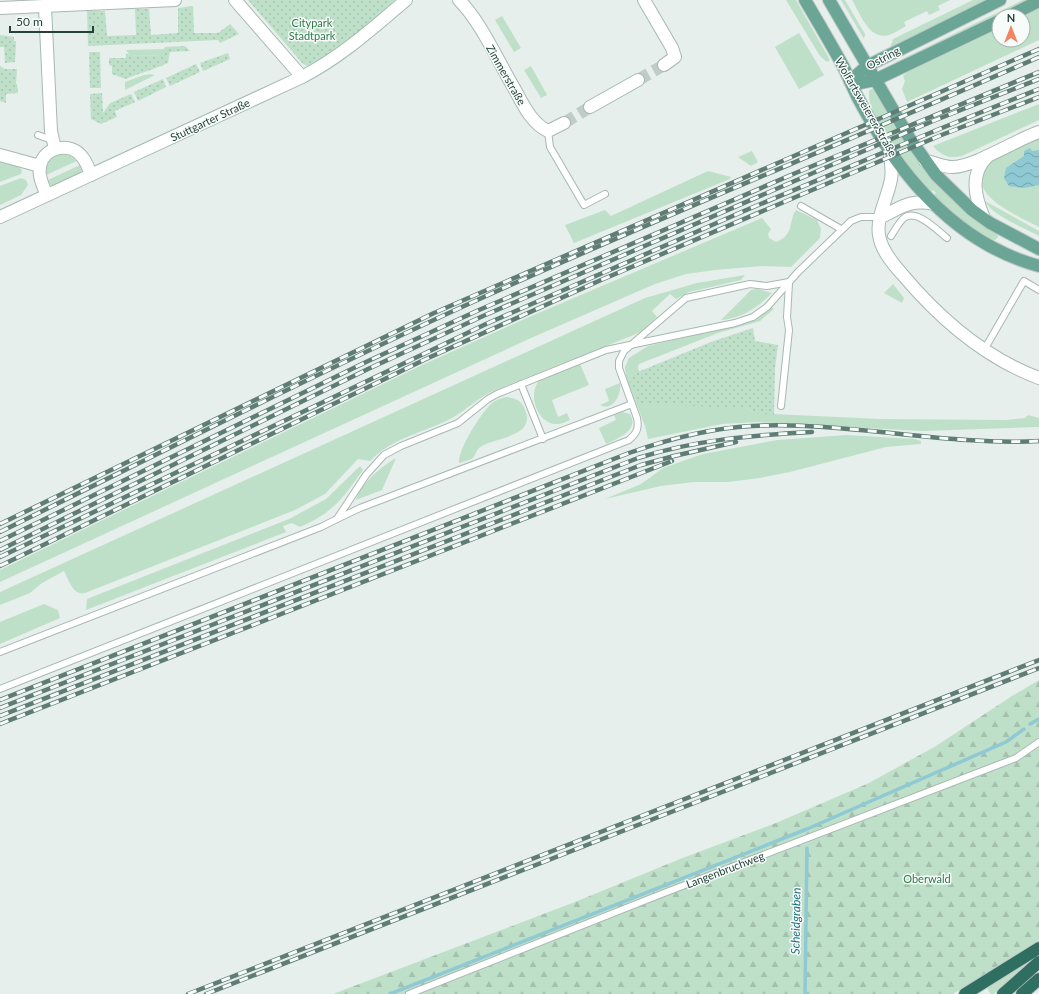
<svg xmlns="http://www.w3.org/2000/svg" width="1039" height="994" font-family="Lato,sans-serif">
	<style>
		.grass { fill: #bfe0c8 }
		.forest { fill: url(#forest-firs) }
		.park { fill: url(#park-dots) }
		.water { fill: url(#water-waves) }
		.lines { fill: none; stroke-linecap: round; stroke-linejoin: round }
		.stream { stroke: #8ec9d4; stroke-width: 3.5 }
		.street-tunnel { stroke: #bfccc8; stroke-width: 12; stroke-dasharray: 12 6; stroke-linecap: butt }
		.lane-casing { stroke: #a8b8b2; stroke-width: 8 }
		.street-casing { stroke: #a8b8b2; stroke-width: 14 }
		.secondary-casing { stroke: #a4bbb3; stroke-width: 14 }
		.primary-casing { stroke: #c2cac8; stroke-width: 14 }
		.highway-casing { stroke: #c2cac8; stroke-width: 14 }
		.lane { stroke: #fff; stroke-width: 6 }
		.street { stroke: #fff; stroke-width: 12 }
		.secondary { stroke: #fff; stroke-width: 12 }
		.primary { stroke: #6aa596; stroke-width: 12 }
		.highway { stroke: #2f6f62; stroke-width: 12 }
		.rail-casing { stroke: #5f7d75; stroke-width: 4.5 }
		.rail { stroke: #f7fbf9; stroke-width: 3; stroke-dasharray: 9; stroke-linecap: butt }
		.labels { text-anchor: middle; stroke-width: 3; stroke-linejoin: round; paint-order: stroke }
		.park-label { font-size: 11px; fill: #2d7a4b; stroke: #f7fbf9 }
		.street-label { font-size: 11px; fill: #24423a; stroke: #f7fbf9 }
		.water-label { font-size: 12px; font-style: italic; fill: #1c6f80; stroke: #f7fbf9 }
	</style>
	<defs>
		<pattern id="forest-firs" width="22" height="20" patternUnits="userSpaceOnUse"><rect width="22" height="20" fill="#bfe0c8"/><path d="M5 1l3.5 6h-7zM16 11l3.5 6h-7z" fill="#a4c1ad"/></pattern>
		<pattern id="park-dots" width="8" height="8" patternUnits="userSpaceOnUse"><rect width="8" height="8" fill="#bfe0c8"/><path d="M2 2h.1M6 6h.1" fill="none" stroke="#a4c1ad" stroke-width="1.8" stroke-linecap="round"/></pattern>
		<pattern id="water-waves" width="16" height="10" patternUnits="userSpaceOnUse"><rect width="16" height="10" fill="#8ec9d4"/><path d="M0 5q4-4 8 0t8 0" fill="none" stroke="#74a5ad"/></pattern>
	</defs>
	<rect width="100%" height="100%" fill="#e6efeb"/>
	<!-- grass -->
	<g class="grass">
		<path d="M786 0H796L830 60 827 62 820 56Z"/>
		<path d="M841 0H845L865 34 864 39Z"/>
		<path d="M852 0H950L938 6 940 10 929 15 927 11 904 22 906 26C900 29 895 33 889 35 869 41 860 13 852 0Z"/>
		<path d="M973 0H988L890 48 893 39Z"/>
		<path d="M1023 0H1030L897 65 896 62Z"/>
		<path d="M1039 7V40L907 102 902 89 905 81 903 76 907 72 999 26V40H1023V16H1020Z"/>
		<path d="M502 16 521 48 514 52 495 20Z"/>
		<path d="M799 33 824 75 799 89 775 47Z"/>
		<path d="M164 49 161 55 130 56 126 50Z"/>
		<path d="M531 66 547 95 541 98 524 70Z"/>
		<path d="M151 74 155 75 125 90V82L144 75Z"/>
		<path d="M871 89H874C897 135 925 176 963 209 974 218 986 226 998 234V237L995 240C980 238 946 206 933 196L936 193 933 190 930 193C912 170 866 119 869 91Z"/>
		<path d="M1039 104V120L962 156C949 159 942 156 933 146Z"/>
		<path d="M1039 138V227C1016 215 955 190 994 159 1006 149 1025 144 1039 138Z"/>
		<path d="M752 151 758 162 751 166 738 157Z"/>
		<path d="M69 153 79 160 44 176 45 164 56 154Z"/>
		<path d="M0 159 14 162 22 170 21 174 0 182Z"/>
		<path d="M82 164 83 168 79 175 55 185H50L46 181Z"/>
		<path d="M708 171 731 177 730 179 574 243 565 225 605 210 611 216Z"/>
		<path d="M21 178 26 180 28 185 21 195 0 205V186Z"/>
		<path d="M985 201 1039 231V236C1025 228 991 215 985 201Z"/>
		<path d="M796 210 817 220 821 229 820 238 791 267 762 266 715 270 686 274 655 284 531 338 0 582V570L420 366 529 317 762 218 771 229 768 234 769 238 776 242C795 235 788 221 796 210Z"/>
		<path d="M745 275 741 280 689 292 676 299 670 294 652 311 657 317 641 332 493 391C478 398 466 410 452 418 424 433 393 437 370 461L358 459 325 494 295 510 85 593C73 596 69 580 64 571L42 583 30 593 0 605V592L645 298 697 283Z"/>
		<path d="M893 284 904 298 902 303 884 293Z"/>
		<path d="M757 289 772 293C757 308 742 318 721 320L751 290Z"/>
		<path d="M771 307 774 309 760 321 718 333 639 364 638 367 639 372 628 376 749 409 753 413 881 419 1006 420 1025 418 1028 415 1039 418V427L922 431 757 422 722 424 648 439 645 426 626 377 625 367 629 358 648 346 745 323 756 319Z"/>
		<path d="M580 364 589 385 552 400 558 417 567 413 570 420C567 421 562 424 558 424 538 426 526 393 540 380 549 372 569 368 580 364Z"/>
		<path d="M620 383C622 394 613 412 600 405L609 401 605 389Z"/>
		<path d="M506 397C516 398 522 401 525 410 537 438 492 437 479 448 476 451 475 456 472 459L459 463C458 449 481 413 492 403 496 400 501 398 506 397Z"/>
		<path d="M622 412 630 414C640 430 617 439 606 444L599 428 616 420 614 415Z"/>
		<path d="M846 435 915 439 921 441V444L886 447 790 472 760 478 728 482H694L661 486 605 499 641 484 663 468 703 454 777 440Z"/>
		<path d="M396 458 382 490 356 500C359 485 383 465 396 458Z"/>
		<path d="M360 466 363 470C343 498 333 513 300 527L292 523 283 526 286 532 86 610 87 599 289 519 326 499Z"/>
		<path d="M44 604 58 610 60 618 0 644V622Z"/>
		<path d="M1030 961 994 994H990L987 987Z"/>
	</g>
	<!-- forest -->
	<path class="forest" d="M1039 680V940L953 994H333L575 902 680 859 776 823 869 783 936 746 1012 696Z"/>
	<!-- park -->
	<g class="park">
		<path d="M248 0H395L365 27 311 67 303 64Z"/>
		<path d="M193 6 194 33H218L230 24 239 34 220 43 218 40 88 46 87 11H105L107 36 136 35 135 9H149L151 35 178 33V8Z"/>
		<path d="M0 35 14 37V41H16L15 62 5 63 4 47H0Z"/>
		<path d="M185 46 190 51 170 52 168 63C153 70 140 73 125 79L112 74V66L109 65V58H126V54H128L130 56 160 55 165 47Z"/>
		<path d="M89 52H100L101 88H90Z"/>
		<path d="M228 53 230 59 203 71 200 63Z"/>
		<path d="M196 64 200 72 170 86 166 78Z"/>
		<path d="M0 66 5 69H17L16 84H17L18 93 6 94V103L0 101Z"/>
		<path d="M163 79 166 87 138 101 134 92Z"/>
		<path d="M102 93 103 113 110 103 131 94 135 102 115 111 117 117 101 124 91 119 90 94Z"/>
		<path d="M753 328 755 341 778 345 775 368 774 415 753 413 749 409 639 403 628 376 711 342Z"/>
	</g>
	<!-- water -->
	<path class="water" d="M1030 148 1032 151 1039 150V185L1024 188 1009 186 1004 178 1006 168 1024 156V151Z"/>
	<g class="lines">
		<!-- stream -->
		<g class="stream">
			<path d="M1030 724 1039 719"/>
			<path d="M390 994 807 829 1006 742 1024 729"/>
			<path d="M805 994 807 848"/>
		</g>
		<!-- street-tunnel -->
		<g class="street-tunnel">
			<path d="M638 80 664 65"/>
			<path d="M564 123 590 107"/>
		</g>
		<defs>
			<g id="lane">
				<path d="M548 131 550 147 584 205 605 194"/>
				<path d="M38 135 52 140"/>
				<path d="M801 206 841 229"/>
				<path d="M891 236C895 230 899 222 904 218 916 208 938 231 947 238"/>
				<path d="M984 350 1024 281 1039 290"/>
				<path d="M521 384 543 439"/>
				<path d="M781 406 789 330 787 317 789 283"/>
				<path d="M337 519 360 508 632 404"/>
				<path d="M0 652 321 527 337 519 366 475 384 455 401 446 458 423 488 399 497 394 606 350 735 323 753 317 767 307 798 272 851 221 861 217H881"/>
				<path d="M0 689 629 440C637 433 639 428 637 418L619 368V361L624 351 686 298 750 284 767 286 789 282"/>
				<path d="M409 994 664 893 1016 758 1039 742"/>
			</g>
			<g id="street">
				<path d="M235 0 302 77"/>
				<path d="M459 0C481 22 498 61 514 88 523 104 531 123 548 131L564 123"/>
				<path d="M644 0 672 48 675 57 664 65"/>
				<path d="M45 7 51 131 55 149"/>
				<path d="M0 8 175 0"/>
				<path d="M590 107 638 80"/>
				<path d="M889 149C890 159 893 169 891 179 888 197 876 217 879 235 881 250 893 264 902 274 939 318 985 358 1039 378"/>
				<path d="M0 155 40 166"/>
				<path d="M925 161C934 162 943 167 952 167 975 167 1015 140 1039 132"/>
				<path d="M47 195C43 186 38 176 40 166 44 146 72 141 83 158 87 163 89 169 91 175"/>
				<path d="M881 217C902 207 910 199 934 204"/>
				<path d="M984 218C975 197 969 174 988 156"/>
			</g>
			<path id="secondary" d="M0 217 302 77C341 57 373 28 406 0"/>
			<g id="primary">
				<path d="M805 0C818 22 831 44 843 66 848 76 852 86 857 96 896 171 954 243 1039 266"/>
				<path d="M829 0 910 139 936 175 972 210 990 223 1039 249"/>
				<path d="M1009 16 1039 1"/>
				<path d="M850 81 867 66 1000 0"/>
				<path d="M850 81 860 83 875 80 999 21"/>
			</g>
			<g id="highway">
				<path d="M965 994 1039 948"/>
				<path d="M1003 994 1039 962"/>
				<path d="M1022 994 1039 979"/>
			</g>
		</defs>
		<!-- lane casing -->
		<use href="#lane" class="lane-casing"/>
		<!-- street casing -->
		<use href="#street" class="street-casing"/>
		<!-- secondary casing -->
		<use href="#secondary" class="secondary-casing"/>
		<!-- primary casing -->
		<use href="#primary" class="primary-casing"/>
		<!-- highway casing -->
		<use href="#highway" class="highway-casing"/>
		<!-- lane -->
		<use href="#lane" class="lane"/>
		<!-- street -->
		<use href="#street" class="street"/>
		<!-- secondary -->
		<use href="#secondary" class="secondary"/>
		<!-- primary -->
		<use href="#primary" class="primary"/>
		<!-- highway -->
		<use href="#highway" class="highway"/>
		<defs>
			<g id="rail">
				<path d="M0 524 434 313 1039 49"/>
				<path d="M0 532C158 454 315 374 475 301 662 216 852 140 1039 57"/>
				<path d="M0 541 366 362 479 310 798 172 1039 72"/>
				<path d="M0 550 368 369 483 316 933 121 1039 79"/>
				<path d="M0 557 486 324 744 211 937 130 1039 89"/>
				<path d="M0 566 426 359 601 280 939 136 1039 97"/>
				<path d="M0 700 629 453C669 439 710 428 752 426 848 421 943 446 1039 441"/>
				<path d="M0 708 638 458C695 440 753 435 812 432"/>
				<path d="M0 716 641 465 674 456 736 442"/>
				<path d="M0 724 672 461"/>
				<path d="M188 994 1039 660"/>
				<path d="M206 994 1039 668"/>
			</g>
		</defs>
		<!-- rail casing -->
		<use href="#rail" class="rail-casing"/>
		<!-- rail -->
		<use href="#rail" class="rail"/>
	</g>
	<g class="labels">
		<!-- park labels -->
		<g class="park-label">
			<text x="312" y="27">Citypark<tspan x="312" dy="13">Stadtpark</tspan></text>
			<text x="927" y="883">Oberwald</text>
		</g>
		<!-- street labels -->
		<g class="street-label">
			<text transform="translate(883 58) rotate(-28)" y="4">Ostring</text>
			<text transform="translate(506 75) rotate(60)" y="4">Zimmerstraße</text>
			<text transform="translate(866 107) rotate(60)" y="4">Wolfartsweierer Straße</text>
			<text transform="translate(210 120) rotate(-25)" y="4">Stuttgarter Straße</text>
			<text transform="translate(725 870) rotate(-21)" y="4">Langenbruchweg</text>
		</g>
		<!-- water labels -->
		<g class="water-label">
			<text transform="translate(796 921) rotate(-89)" y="4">Scheidgraben</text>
		</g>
	</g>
	<!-- north arrow -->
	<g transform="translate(1011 28)"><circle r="19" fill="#f7fbf9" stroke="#a3b1ad"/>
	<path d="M0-3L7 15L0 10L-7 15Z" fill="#f4845f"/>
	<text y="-6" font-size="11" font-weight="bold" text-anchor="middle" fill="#24423a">N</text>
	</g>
	<!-- scale -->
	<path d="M10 26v6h83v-6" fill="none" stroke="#24423a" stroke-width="2"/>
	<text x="16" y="26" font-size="12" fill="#24423a" stroke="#f7fbf9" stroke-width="3" paint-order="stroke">50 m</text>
</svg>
